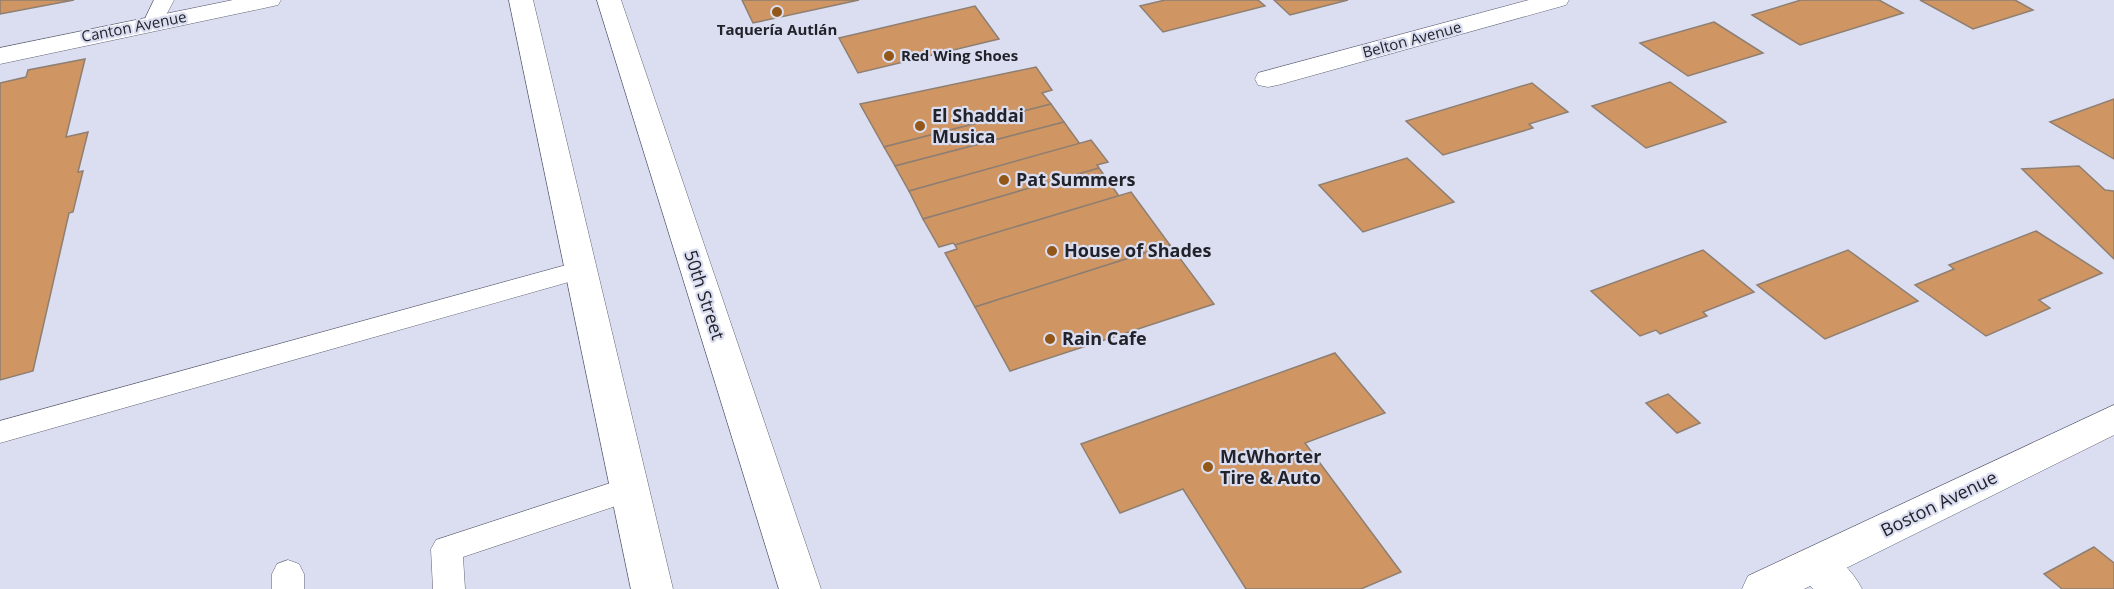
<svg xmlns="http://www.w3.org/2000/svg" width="2114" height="589" font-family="'Open Sans',sans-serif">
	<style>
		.building { fill: #cf9563; stroke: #8e7f72; stroke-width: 1.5 }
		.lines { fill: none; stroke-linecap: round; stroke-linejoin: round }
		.lane-casing { stroke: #616474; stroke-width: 1 }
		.street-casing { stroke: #616474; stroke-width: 1 }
		.secondary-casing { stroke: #616474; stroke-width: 1 }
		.lane { fill: #fff; fill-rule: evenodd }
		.street { fill: #fff; fill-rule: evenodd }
		.secondary { fill: #fff; fill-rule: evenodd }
		.poi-dot { fill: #935717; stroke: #dbdef1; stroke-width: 2 }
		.labels { text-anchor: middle; stroke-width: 4.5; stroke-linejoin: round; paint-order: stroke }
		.far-street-label { font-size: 15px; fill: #22232a; stroke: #dbdef1 }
		.far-poi-label { font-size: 15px; font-weight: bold; fill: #22232a; stroke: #dbdef1 }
		.poi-label { font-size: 18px; font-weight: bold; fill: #22232a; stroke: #dbdef1; text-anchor: start }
		.street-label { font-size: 18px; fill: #22232a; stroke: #dbdef1 }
	</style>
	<rect width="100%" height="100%" fill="#dbdef1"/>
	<!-- building -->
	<g class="building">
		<path d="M0 0H74L0 14Z"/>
		<path d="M742 0H859L753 23Z"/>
		<path d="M1165 0H1258L1265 6 1163 32 1140 6Z"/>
		<path d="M1274 0H1348L1290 15Z"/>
		<path d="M1801 0H1879L1903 13 1800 45 1752 15Z"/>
		<path d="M1920 0H2015L2033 10 1973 29Z"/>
		<path d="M975 6 999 39 858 73 839 38Z"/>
		<path d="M1714 22 1763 53 1688 76 1640 43Z"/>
		<path d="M85 59 66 137 88 132 78 172 83 171 73 212 69 213 33 371 0 380V83L26 77 28 70Z"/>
		<path d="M1036 67 1052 90 1042 93 1051 104 884 147 860 104Z"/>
		<path d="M1670 82 1726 122 1646 148 1592 106Z"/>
		<path d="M1532 83 1568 112 1529 124 1533 128 1443 155 1406 121Z"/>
		<path d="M2114 99V159L2050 122Z"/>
		<path d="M1051 104 1064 122 895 166 884 147Z"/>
		<path d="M1064 122 1080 144 909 191 895 166Z"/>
		<path d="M1091 140 1108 162 1097 165 1099 168 923 219 909 191Z"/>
		<path d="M1407 158 1454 202 1363 232 1319 185Z"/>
		<path d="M2079 166 2105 190 2114 191V259L2022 169Z"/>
		<path d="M1099 168 1119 196 955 245 953 243 939 247 923 219Z"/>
		<path d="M1131 192 1170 245 975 307 945 253 957 249 955 245Z"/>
		<path d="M2036 231 2102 273 2039 300 2050 308 1986 336 1915 285 1954 269 1949 265Z"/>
		<path d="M1170 245 1214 304 1010 371 975 307Z"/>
		<path d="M1703 250 1754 292 1703 312 1707 316 1660 334 1656 330 1640 336 1591 291Z"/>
		<path d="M1848 250 1918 301 1825 339 1757 285Z"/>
		<path d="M1335 353 1385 413 1305 443 1401 572 1361 589H1246L1183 489 1120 513 1081 444Z"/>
		<path d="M1668 394 1700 423 1677 433 1646 403Z"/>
		<path d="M2094 547 2114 563V589H2062L2044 574Z"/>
	</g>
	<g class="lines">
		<defs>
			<g id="lane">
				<path d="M154 0H174L160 27H146L143 23Z"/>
				<path d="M581 261 590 264 593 270 590 276 0 443V421Z"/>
				<path d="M629 477 640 480 644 489 640 498 463 557 465 589H433L431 549 436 540Z"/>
				<path d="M288 560 299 564 304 574V589H272V574L277 564Z"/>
			</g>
			<g id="street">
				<path d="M233 0H281L278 5 269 7 0 64V48Z"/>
				<path d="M1529 0H1569L1566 5 1278 85 1268 87 1258 85 1255 79 1258 73Z"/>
				<path d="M1815 546C1835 554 1852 569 1862 589H1813L1801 576 1795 564 1801 552Z"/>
			</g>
			<g id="secondary">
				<path d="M509 0H533L673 589H631Z"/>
				<path d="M597 0H621L821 589H779Z"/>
				<path d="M2114 405V435L1804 589H1742L1748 576Z"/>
			</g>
		</defs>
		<!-- lane casing -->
		<use href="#lane" class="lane-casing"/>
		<!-- street casing -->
		<use href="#street" class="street-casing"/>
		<!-- secondary casing -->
		<use href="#secondary" class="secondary-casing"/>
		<!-- lane -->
		<use href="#lane" class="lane"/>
		<!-- street -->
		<use href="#street" class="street"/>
		<!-- secondary -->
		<use href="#secondary" class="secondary"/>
	</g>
	<!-- markers -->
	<g class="poi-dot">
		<circle cx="777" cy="12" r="6"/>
		<circle cx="889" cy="56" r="6"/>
		<circle cx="920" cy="126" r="6"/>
		<circle cx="1004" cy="180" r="6"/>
		<circle cx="1052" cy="251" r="6"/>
		<circle cx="1050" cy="339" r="6"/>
		<circle cx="1208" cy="467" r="6"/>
	</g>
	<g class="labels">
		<!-- far-street labels -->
		<g class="far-street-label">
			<text transform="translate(134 27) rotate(-11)" y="5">Canton Avenue</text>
			<text transform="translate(1412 40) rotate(-15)" y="5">Belton Avenue</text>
		</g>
		<!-- far-poi labels -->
		<g class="far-poi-label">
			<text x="777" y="35">Taquería Autlán</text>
			<text x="901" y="61" text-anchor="start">Red Wing Shoes</text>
		</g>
		<!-- poi labels -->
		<g class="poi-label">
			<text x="932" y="122">El Shaddai<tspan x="932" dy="21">Musica</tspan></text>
			<text x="1016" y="186">Pat Summers</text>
			<text x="1064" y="257">House of Shades</text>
			<text x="1062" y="345">Rain Cafe</text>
			<text x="1220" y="463">McWhorter<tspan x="1220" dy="21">Tire &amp; Auto</tspan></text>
		</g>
		<!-- street labels -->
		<g class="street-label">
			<text transform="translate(704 295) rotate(72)" y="6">50th Street</text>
			<text transform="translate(1939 504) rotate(-26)" y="6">Boston Avenue</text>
		</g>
	</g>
</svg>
